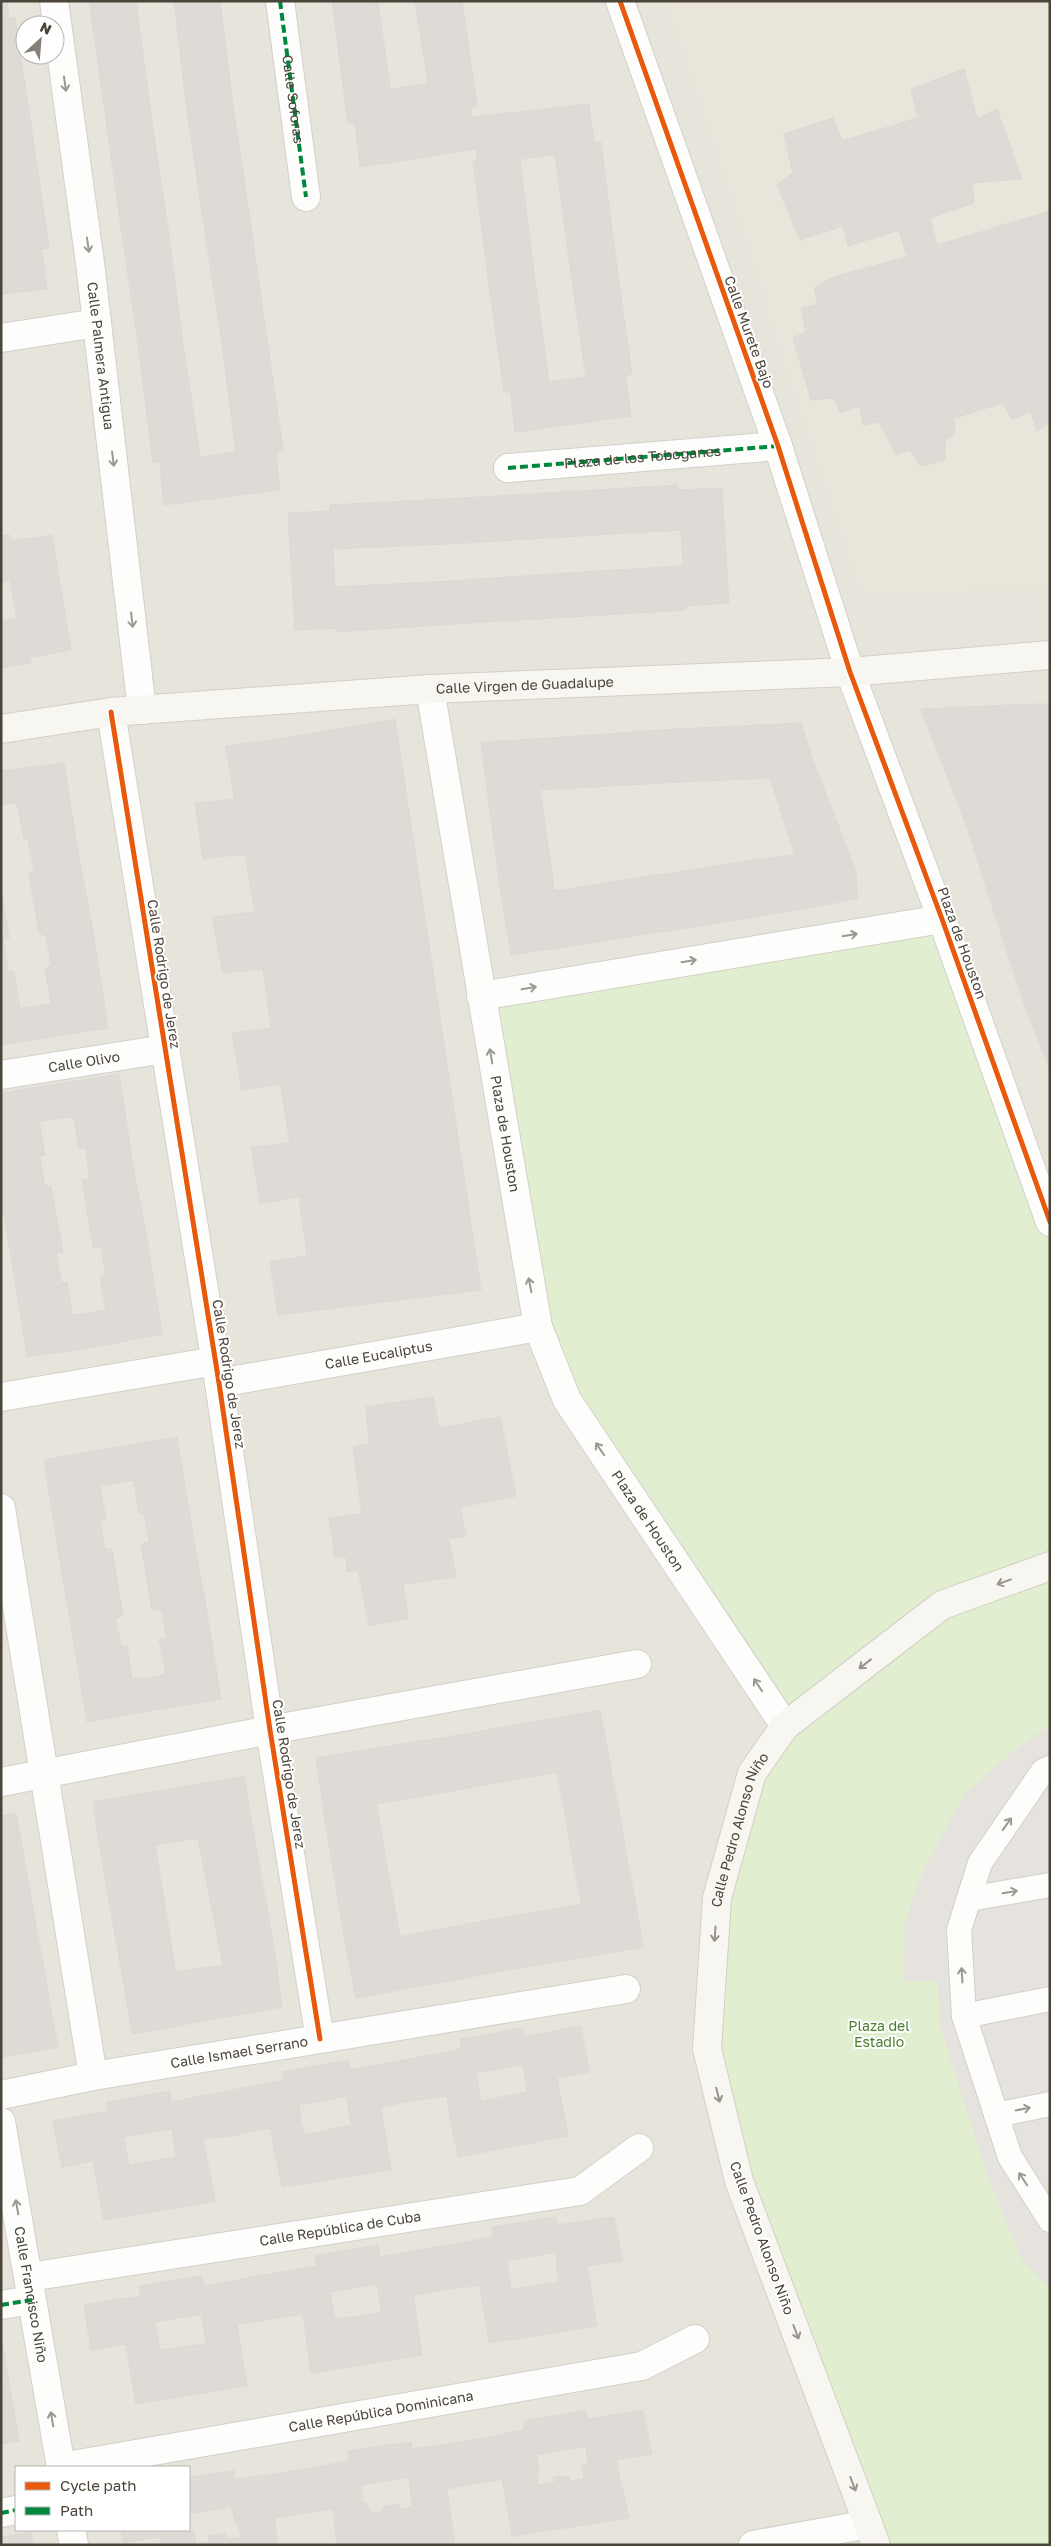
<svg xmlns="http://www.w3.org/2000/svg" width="1051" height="2546" font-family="'Golos Text',sans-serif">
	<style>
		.residential { fill: #e7e4dc; fill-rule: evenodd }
		.education { fill: #eae5da }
		.green { fill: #e1eecf }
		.parking { fill: #e6e3df }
		.building { fill: #dedbd6; stroke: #dcd9d4 }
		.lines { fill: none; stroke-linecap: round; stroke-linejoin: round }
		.lane-casing { stroke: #d2d0cb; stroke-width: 26 }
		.street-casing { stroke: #d2d0cb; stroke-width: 30 }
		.secondary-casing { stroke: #d3cfc5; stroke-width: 30 }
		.lane { stroke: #fdfdfc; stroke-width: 24 }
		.street { stroke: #fdfdfc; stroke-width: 28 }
		.secondary { stroke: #f7f6f1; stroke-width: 28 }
		.quiet { stroke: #00873e; stroke-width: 4; stroke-dasharray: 8 4; stroke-linecap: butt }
		.cycleway-casing { stroke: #fff; stroke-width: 8 }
		.cycleway { stroke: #e8590c; stroke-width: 5 }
		.oneway { stroke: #9b9791 }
		.oneway2 { stroke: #98948c }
		.labels { text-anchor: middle; stroke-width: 4; stroke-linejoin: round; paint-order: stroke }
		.street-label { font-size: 14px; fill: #4b4439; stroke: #fff }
		.park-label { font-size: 14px; fill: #4a7f2a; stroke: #fff }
	</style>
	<rect width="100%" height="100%" fill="#f4f2ee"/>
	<!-- residential -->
	<path class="residential" d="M1 1H1050V2545H1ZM25 25H55V55H25ZM16 2467H189V2530H16Z"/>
	<!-- education -->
	<path class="education" d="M666 1H1050V589L859 595Z"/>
	<!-- green -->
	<path class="green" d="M942 919 1050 1222V2545H876L707 2049 717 1898 785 1726 567 1400 481 996Z"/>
	<!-- parking -->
	<path class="parking" d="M1050 1725V2288L1021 2258 987 2174 940 2026 938 1981 903 1982 905 1922 924 1869 964 1795 1017 1748Z"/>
	<!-- building -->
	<g class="building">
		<path d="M1 1H7L9 18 1 19Z"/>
		<path d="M89 1H123L90 6Z"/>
		<path d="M123 1H136L151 115 106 120 90 6Z"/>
		<path d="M174 1H220L233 106 187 110Z"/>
		<path d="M332 1H378V3L333 9Z"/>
		<path d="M415 1H462L477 106 471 108 470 104 432 108Z"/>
		<path d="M378 3 394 115 355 120V124L348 123 333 9Z"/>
		<path d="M15 17 32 132 1 135V19Z"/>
		<path d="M964 69 977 119 997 109 1022 179 972 183 974 203 930 218 937 245 1050 211V422L1037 431 1031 412 1012 419 1003 403 954 418 955 433 945 441V460L920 466 910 450 896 455 879 422 863 425 860 406 840 413 834 398 811 400 793 338 806 332 801 308 818 304 814 288 833 277 907 257 899 230 848 246 843 226 800 240 777 185 793 173 784 134 833 118 842 141 918 118 911 89Z"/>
		<path d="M428 83 432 108 470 104 476 149 360 167 355 120 394 115 391 89Z"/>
		<path d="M589 104 595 149 478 165 472 117Z"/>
		<path d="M233 106 250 220 204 226 187 110Z"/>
		<path d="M151 115 168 229 122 234 106 120Z"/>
		<path d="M32 132 49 248 42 249 41 242 3 248 1 135Z"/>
		<path d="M601 142 616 261 570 266 555 155 595 149 594 143Z"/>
		<path d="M520 159 534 272 488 277 473 161H478V165Z"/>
		<path d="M250 220 266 332 221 337 204 226Z"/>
		<path d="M168 229 183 344 139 351 122 234Z"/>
		<path d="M41 242 47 289 1 294V248Z"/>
		<path d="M616 261 632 374 626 376 625 372 586 377 570 266Z"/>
		<path d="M534 272 549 382 510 387V392H504L488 277Z"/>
		<path d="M266 332 283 450 275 453V446L236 451 221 337Z"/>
		<path d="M183 344 200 456 153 463 139 351Z"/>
		<path d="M625 372 631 416 515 432 510 387Z"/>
		<path d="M275 446 280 490 164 505 160 463Z"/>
		<path d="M678 485 680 530 563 537 562 492Z"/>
		<path d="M722 488 729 603 686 606 678 490Z"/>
		<path d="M562 492 563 537 448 544 446 499Z"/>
		<path d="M446 499 448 544 333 549 330 505Z"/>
		<path d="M331 511 337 628 295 630 288 513Z"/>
		<path d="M10 535 18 579 1 582V536Z"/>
		<path d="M52 535 71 650 31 657 24 617 17 619 10 581 18 579 11 541Z"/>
		<path d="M683 566 686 610 570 617 567 573Z"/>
		<path d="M567 573 570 617 453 624 452 581Z"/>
		<path d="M452 581 453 624 337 632 335 587Z"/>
		<path d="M24 617 31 663 1 668V622Z"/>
		<path d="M1031 704H1050V764Z"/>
		<path d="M1031 704 1050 764 1030 774 1039 805 968 830 921 709Z"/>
		<path d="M395 719 481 1290 376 1303 372 1278 447 1266 439 1213 370 1222 368 1207 361 1208 354 1163 430 1150 421 1097 353 1106 351 1093 342 1095 335 1047 410 1038 402 984 334 992 331 983H323L316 934 391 923 383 868 313 879 310 866 304 867 299 823 374 810 364 754 295 765 293 754 286 755V738Z"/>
		<path d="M801 723 813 761 770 778 680 782 677 729Z"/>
		<path d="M677 729 680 782 540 790 537 739Z"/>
		<path d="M286 738V755L293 754 295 765 364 754 374 810 299 823 302 847 203 859 195 803 235 799 225 746Z"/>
		<path d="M537 739 540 790 552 873 499 881 481 742Z"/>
		<path d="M813 761 856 871 857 899 762 916 755 860 795 855 770 778Z"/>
		<path d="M64 763 79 858 51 863 47 837 24 839 17 803 1 805V771Z"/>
		<path d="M1050 765V801L1039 805 1030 774Z"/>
		<path d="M1050 801V923L1003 940 968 830Z"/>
		<path d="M47 837 51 863 79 858 93 931 65 936 69 963 51 965 46 936 39 933 29 874 34 870 28 838Z"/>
		<path d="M302 847 304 867 310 866 313 879 383 868 391 923 316 934 320 958 263 969 223 973 212 917 255 912 245 854Z"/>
		<path d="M755 860 762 916 615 939 606 883Z"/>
		<path d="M552 873 554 891 606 883 615 939 511 955 499 881Z"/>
		<path d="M1 890 9 938 3 939 8 971 1 973Z"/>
		<path d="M1050 923V1004L1027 1012 1003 940Z"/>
		<path d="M93 931 108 1028 39 1039 32 1007 51 1004 45 969 51 965 69 963 65 936Z"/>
		<path d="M320 958 323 983H331L334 992 402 984 410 1038 335 1047 339 1074 242 1090 232 1033 271 1028 263 969Z"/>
		<path d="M8 971 14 972 20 1008 32 1007 39 1039 1 1045V973Z"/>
		<path d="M1050 1004V1070L1027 1012Z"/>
		<path d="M119 1074 134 1172 113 1175 108 1142 79 1149 74 1117 57 1118 51 1085Z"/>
		<path d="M339 1074 342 1095 351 1093 353 1106 421 1097 430 1150 354 1163 357 1185 260 1204 251 1147 290 1143 280 1083Z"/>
		<path d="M51 1085 57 1118 39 1121 45 1155 40 1156 39 1153 17 1157 22 1190 1 1194V1093Z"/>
		<path d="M108 1142 113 1175 134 1172 147 1238 125 1242 128 1274 106 1279 101 1246 93 1247 82 1180 90 1179 85 1146Z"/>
		<path d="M39 1153 45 1186H51L63 1252 56 1253 62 1286 39 1290 34 1257 12 1261 1 1198V1194L22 1190 17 1157Z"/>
		<path d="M357 1185 361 1208 368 1207 370 1222 439 1213 447 1266 372 1278 376 1303 278 1315 270 1262 307 1256 299 1196Z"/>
		<path d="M147 1238 162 1334 95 1347 89 1313 106 1310 100 1277 106 1275V1279L128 1274 125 1242Z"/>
		<path d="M34 1257 39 1290 62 1286 61 1283 67 1282 72 1315 89 1313 95 1347 27 1357 12 1261Z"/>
		<path d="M433 1397 439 1428 500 1417 516 1496 460 1507 466 1536 449 1539 456 1577 403 1584 408 1618 369 1626 358 1570 347 1572 346 1556 335 1558 329 1518 362 1514 353 1447 369 1443 366 1407Z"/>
		<path d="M177 1437 193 1535 172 1539 167 1507 144 1510 145 1514 139 1513 134 1480 117 1483 112 1448Z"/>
		<path d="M112 1448 117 1483 100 1485 106 1520 99 1521V1517L77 1521 82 1553 59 1556 44 1460Z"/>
		<path d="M167 1507 172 1539 193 1535 205 1601 183 1605 189 1638 167 1642 162 1610H152L141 1544 149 1543 144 1510Z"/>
		<path d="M99 1517 105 1549H112L123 1616 115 1618 122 1650 99 1653 93 1621 71 1625 59 1556 82 1553 77 1521Z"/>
		<path d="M205 1601 221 1699 154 1710 149 1678 166 1674 159 1640 166 1638 167 1642 189 1638 183 1605Z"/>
		<path d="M93 1621 99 1653 122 1650 121 1646 127 1645 132 1679 149 1678 154 1710 87 1722 71 1625Z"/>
		<path d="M600 1710 610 1763 468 1788 459 1735Z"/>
		<path d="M459 1735 468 1788 324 1813 316 1758Z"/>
		<path d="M610 1763 634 1895 581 1903 557 1772Z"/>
		<path d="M244 1776 253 1829 101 1854 93 1802Z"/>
		<path d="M376 1804 400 1937 346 1947 324 1813Z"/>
		<path d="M16 1813 25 1864 1 1867V1816Z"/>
		<path d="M253 1829 276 1960 224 1970 198 1838Z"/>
		<path d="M155 1845 177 1979 124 1986 101 1854Z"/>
		<path d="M25 1864 49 1998 1 2006V1867Z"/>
		<path d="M634 1895 643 1947 497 1972 489 1920Z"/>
		<path d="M489 1920 497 1972 356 1998 346 1947Z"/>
		<path d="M276 1960 282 2007 132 2034 124 1986 177 1979 176 1972 223 1965 224 1970Z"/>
		<path d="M49 1998 58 2047 1 2057V2006Z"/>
		<path d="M581 2026 589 2072 526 2083 523 2065 476 2073 479 2091 412 2101 404 2060 462 2049 460 2039 523 2028 524 2037Z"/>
		<path d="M348 2060 350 2070 404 2060 412 2101 349 2113 346 2096 299 2105 301 2122 236 2135 227 2091 284 2080 282 2072Z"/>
		<path d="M557 2078 568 2136 458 2157 446 2095 479 2091 481 2101 527 2092 526 2083Z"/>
		<path d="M170 2091 171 2102 227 2091 236 2135 174 2143 172 2129 123 2137 127 2154 62 2167 53 2121 108 2111 106 2102Z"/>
		<path d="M381 2107 391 2170 282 2187 270 2128 301 2122 305 2135 352 2125 349 2113Z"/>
		<path d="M203 2138 215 2201 104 2220 93 2160 127 2154 129 2165 176 2157 174 2143Z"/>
		<path d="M556 2217 557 2225 614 2217 622 2261 557 2270 556 2252 507 2261 510 2281 444 2290 437 2247 493 2237 492 2227Z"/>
		<path d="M378 2245 380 2257 437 2247 444 2290 380 2301 377 2284 330 2292 333 2309 267 2320 259 2276 317 2266 315 2256Z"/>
		<path d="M587 2265 597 2326 489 2343 480 2286 510 2281 511 2289 559 2282 557 2270Z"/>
		<path d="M202 2276 204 2286 259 2276 267 2320 204 2330 201 2314 154 2322 158 2339 91 2350 84 2305 141 2296 139 2286Z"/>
		<path d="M413 2295 422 2355 311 2373 303 2315 333 2309 335 2319 382 2313 380 2301Z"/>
		<path d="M237 2325 247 2386 136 2404 126 2345 158 2339 159 2350 206 2344 204 2330Z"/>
		<path d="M1 2337 19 2441 1 2444Z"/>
		<path d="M643 2410 652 2454 588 2464 586 2446 537 2455 539 2473 475 2484 468 2441 524 2430V2421L586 2411 587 2419Z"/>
		<path d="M468 2441 475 2484 411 2495 409 2477 360 2485 364 2504 300 2514 292 2471 349 2461 348 2451 411 2442 412 2449Z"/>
		<path d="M616 2460 629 2518 512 2536 502 2479 536 2474 538 2485 555 2483 553 2477 569 2476V2481L584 2479 582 2466Z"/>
		<path d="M235 2471 234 2480 292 2471 300 2514 236 2524 231 2506 189 2514V2477Z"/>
		<path d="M447 2489 455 2545H337L333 2509 367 2503 370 2513 383 2512V2507L399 2504V2509L413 2507 411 2495Z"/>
		<path d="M274 2518 278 2545H161L160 2536 194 2531 196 2544 209 2542 208 2536 225 2534 226 2539 241 2537 238 2524Z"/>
		<path d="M121 2530H186V2532L123 2543Z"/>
		<path d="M31 2532 33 2545H1V2537Z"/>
	</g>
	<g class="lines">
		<defs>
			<g id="lane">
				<path d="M1050 1768 1043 1771 980 1863 959 1930 964 2016 1010 2157 1050 2220"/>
				<path d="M969 1899 1050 1885"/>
				<path d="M964 2016 1050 1999"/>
				<path d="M996 2115 1050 2104"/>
			</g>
			<g id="street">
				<path id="s1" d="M54 1 90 263 142 710"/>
				<path id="s2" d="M280 1 306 197"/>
				<path d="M620 1 778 446 850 672 942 919 1050 1222"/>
				<path d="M1 338 97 323"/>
				<path id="s3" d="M508 468 778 446"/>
				<path id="s4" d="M430 689 538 1327 567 1400 785 1726"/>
				<path d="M111 712 219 1383 270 1730 320 2039"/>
				<path d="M481 996 942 919"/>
				<path id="s5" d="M1 1075 165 1049"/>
				<path id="s6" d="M219 1383 538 1327"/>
				<path d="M1 1397 216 1361"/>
				<path d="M1 1508 93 2076"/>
				<path d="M1 1782 270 1730 637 1664"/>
				<path id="s7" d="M1 2095 93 2076 626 1989"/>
				<path id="s8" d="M1 2122 61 2467 642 2366 695 2339"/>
				<path id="s9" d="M29 2277 580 2191 639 2148"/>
				<path d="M1 2305 32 2300"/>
				<path d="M1 2513 16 2510"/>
				<path d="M71 2530 74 2545"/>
				<path d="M753 2545 868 2524"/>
			</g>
			<g id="secondary">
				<path id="s10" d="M1 729 111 712 430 689 850 672 1050 655"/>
				<path id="s11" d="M876 2545 739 2181 707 2049 717 1898 752 1773 785 1726 942 1605 1050 1566"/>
			</g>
		</defs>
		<!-- lane casing -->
		<use href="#lane" class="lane-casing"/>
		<!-- street casing -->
		<use href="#street" class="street-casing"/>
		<!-- secondary casing -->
		<use href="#secondary" class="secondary-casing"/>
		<!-- lane -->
		<use href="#lane" class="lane"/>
		<!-- street -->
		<use href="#street" class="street"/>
		<!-- secondary -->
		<use href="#secondary" class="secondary"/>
		<!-- quiet -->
		<g class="quiet">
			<path d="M280 1 306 197"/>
			<path d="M508 468 778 446"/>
			<path d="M1 2305 32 2300"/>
			<path d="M1 2513 16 2510"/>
		</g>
		<defs>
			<g id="cycleway">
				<path d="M620 1 778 446 850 672 942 919 1050 1222"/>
				<path d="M111 712 219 1383 270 1730 320 2039"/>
			</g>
		</defs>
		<!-- cycleway casing -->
		<use href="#cycleway" class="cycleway-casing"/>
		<!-- cycleway -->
		<use href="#cycleway" class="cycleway"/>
	</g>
	<!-- one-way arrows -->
	<defs><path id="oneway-shaft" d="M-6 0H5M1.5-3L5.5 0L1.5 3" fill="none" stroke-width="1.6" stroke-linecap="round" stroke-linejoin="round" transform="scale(1.25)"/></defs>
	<g class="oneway">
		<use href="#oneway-shaft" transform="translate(65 84) rotate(82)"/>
		<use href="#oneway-shaft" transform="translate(88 245) rotate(82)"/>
		<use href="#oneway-shaft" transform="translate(113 459) rotate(83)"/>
		<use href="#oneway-shaft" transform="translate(132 620) rotate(83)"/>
		<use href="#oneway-shaft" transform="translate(850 935) rotate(-9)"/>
		<use href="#oneway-shaft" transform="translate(689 961) rotate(-9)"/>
		<use href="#oneway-shaft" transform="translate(529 988) rotate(-9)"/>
		<use href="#oneway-shaft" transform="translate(491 1056) rotate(-100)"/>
		<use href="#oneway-shaft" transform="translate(530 1285) rotate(-101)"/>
		<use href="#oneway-shaft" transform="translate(600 1449) rotate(-124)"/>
		<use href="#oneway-shaft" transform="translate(758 1685) rotate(-124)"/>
		<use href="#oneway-shaft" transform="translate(1007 1824) rotate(-55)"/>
		<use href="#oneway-shaft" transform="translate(1010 1892) rotate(-10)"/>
		<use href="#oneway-shaft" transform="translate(962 1975) rotate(-93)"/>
		<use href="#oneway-shaft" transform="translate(1023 2109) rotate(-11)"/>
		<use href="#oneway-shaft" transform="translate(1023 2179) rotate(-123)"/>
		<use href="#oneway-shaft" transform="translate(17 2207) rotate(-100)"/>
		<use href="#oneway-shaft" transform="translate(52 2419) rotate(-100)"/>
	</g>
	<g class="oneway2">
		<use href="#oneway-shaft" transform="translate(1004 1582) rotate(160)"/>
		<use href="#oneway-shaft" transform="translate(865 1664) rotate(142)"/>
		<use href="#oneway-shaft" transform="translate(715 1934) rotate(94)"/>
		<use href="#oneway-shaft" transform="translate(718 2095) rotate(76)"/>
		<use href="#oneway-shaft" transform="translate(796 2332) rotate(69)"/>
		<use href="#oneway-shaft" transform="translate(853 2484) rotate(69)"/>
	</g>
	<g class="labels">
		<!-- street labels -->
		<g class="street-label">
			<text dy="5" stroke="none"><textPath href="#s2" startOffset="99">Calle Soforas</textPath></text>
			<text transform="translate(749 332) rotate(70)" y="5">Calle Murete Bajo</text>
			<text dy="5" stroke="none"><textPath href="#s1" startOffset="358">Calle Palmera Antigua</textPath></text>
			<text dy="5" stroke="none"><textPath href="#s3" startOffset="135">Plaza de los Toboganes</textPath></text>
			<text dy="5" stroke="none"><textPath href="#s10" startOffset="526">Calle Virgen de Guadalupe</textPath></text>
			<text transform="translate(962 943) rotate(70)" y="5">Plaza de Houston</text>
			<text transform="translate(164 974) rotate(81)" y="5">Calle Rodrigo de Jerez</text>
			<text dy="5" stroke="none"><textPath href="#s5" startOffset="84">Calle Olivo</textPath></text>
			<text dy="5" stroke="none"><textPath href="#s4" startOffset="451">Plaza de Houston</textPath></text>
			<text dy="5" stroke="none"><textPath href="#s6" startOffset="162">Calle Eucaliptus</textPath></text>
			<text transform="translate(229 1374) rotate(81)" y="5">Calle Rodrigo de Jerez</text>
			<text dy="5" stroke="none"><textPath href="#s4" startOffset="871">Plaza de Houston</textPath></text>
			<text transform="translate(289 1774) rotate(81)" y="5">Calle Rodrigo de Jerez</text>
			<text dy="5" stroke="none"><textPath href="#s11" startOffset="748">Calle Pedro Alonso Niño</textPath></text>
			<text dy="5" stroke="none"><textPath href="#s7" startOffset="242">Calle Ismael Serrano</textPath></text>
			<text dy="5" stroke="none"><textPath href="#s9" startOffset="315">Calle República de Cuba</textPath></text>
			<text transform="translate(762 2238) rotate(70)" y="5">Calle Pedro Alonso Niño</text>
			<text dy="5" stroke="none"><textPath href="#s8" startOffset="175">Calle Francisco Niño</textPath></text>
			<text dy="5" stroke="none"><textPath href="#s8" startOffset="675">Calle República Dominicana</textPath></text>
		</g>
		<!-- park labels -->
		<g class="park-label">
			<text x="879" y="2031">Plaza del<tspan x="879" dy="16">Estadio</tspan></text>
		</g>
	</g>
	<!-- border -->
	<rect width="1051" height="2546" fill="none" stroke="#4b4439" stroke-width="5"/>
	<!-- legend -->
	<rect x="15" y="2466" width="175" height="65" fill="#ffffff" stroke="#b7b4b0"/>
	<rect x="25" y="2482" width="25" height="8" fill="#e8590c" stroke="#b7b4b0"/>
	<text x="60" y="2491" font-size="15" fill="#4b4439">Cycle path</text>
	<rect x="25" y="2507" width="25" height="8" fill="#00873e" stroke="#b7b4b0"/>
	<text x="60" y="2516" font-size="15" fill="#4b4439">Path</text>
	<!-- north arrow -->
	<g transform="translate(40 40) rotate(26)"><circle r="24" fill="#ffffff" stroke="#b7b4b0"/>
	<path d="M0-4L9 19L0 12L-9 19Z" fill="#868178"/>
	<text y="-8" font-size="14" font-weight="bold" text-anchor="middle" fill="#4b4439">N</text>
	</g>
</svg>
